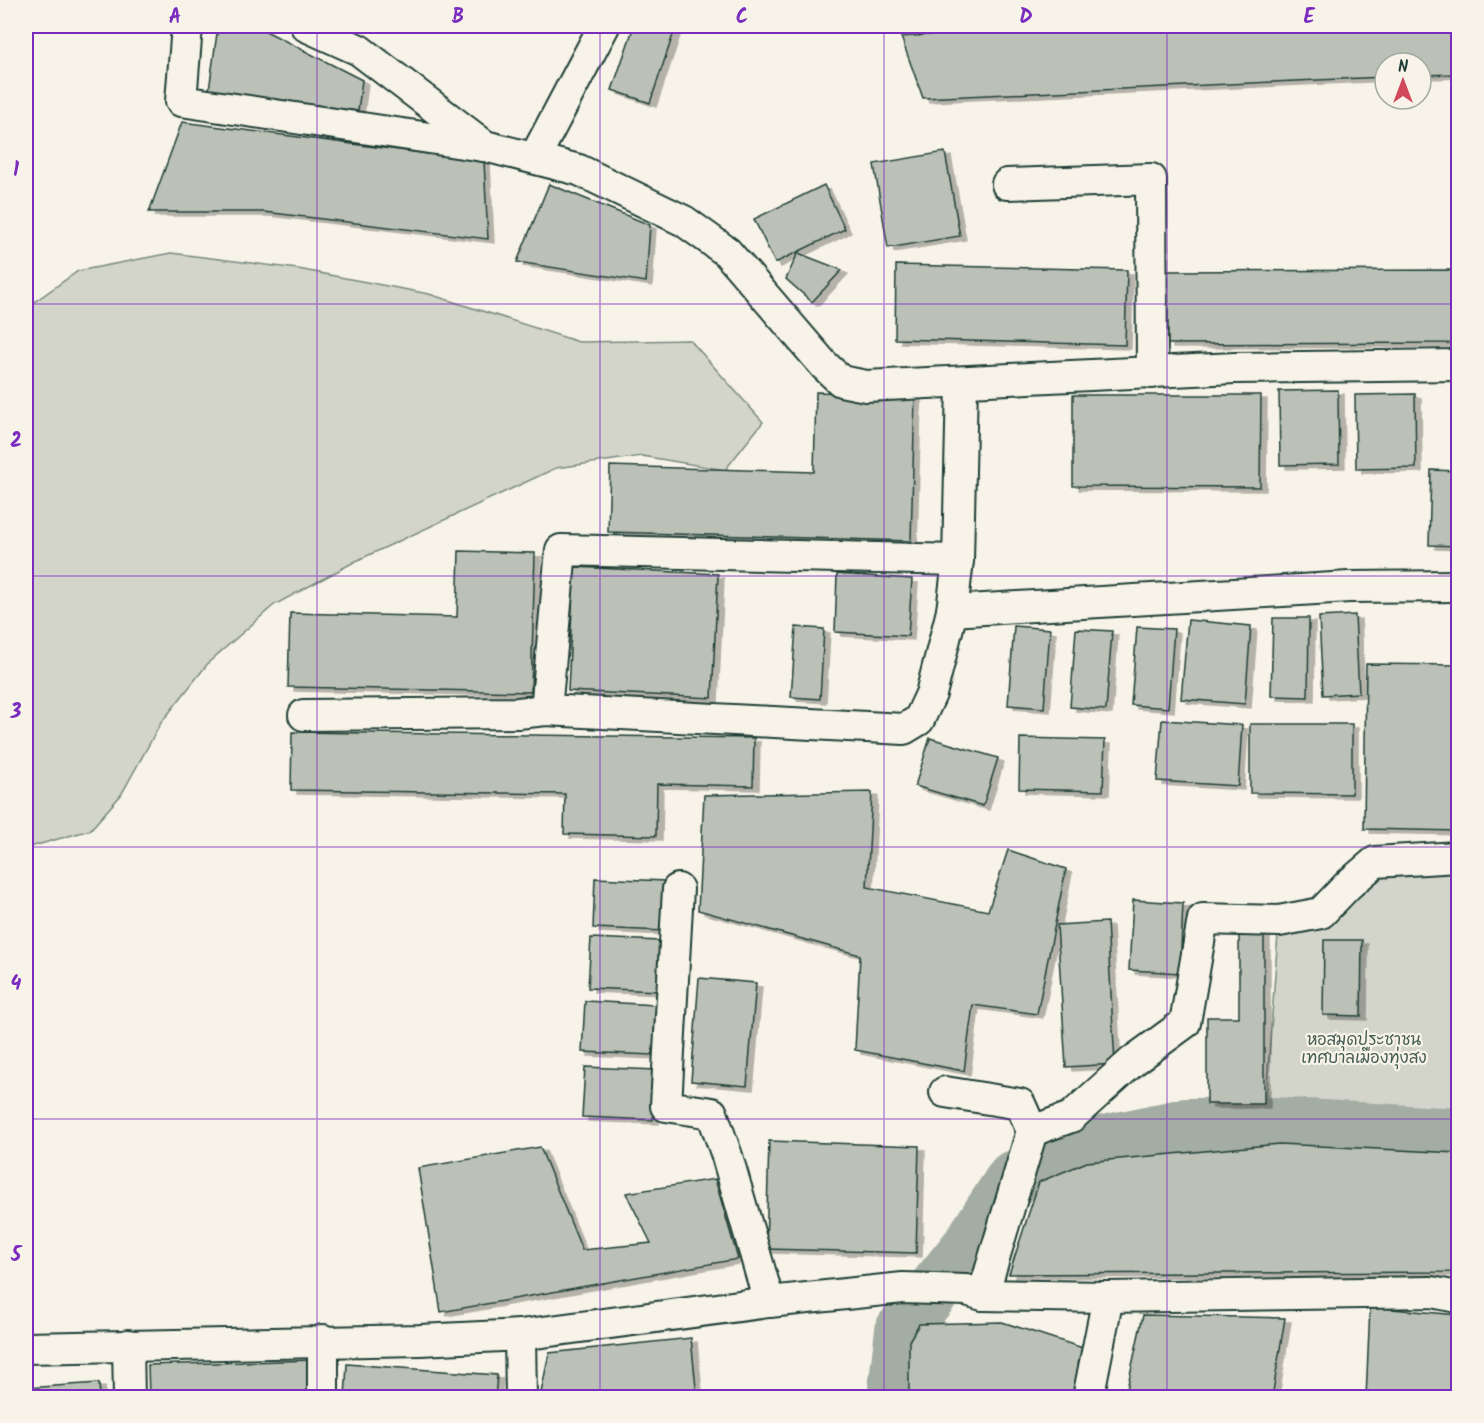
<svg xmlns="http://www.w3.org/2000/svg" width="1484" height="1423" font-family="Kalam,'Playpen Sans Thai',sans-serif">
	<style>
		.green { fill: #d3d5ca; stroke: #79897f; stroke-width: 1.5 }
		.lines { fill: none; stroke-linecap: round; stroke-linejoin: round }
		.river { stroke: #a4ada3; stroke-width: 54 }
		.building { fill: #bbc1b6; stroke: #1f3d34; stroke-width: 1.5; filter: url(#shadow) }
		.minor-casing { stroke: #1f3d34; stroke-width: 34 }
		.minor { stroke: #f7f3e8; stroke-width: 30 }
		.grid { fill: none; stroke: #7b2cbf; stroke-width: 1.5; stroke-opacity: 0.55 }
		.labels { text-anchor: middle; stroke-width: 4.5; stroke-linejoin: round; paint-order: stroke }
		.park-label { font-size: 16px; fill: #435b52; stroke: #f7f3e8 }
		.neatline { fill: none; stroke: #7b2cbf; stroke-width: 2 }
		.grid-label { font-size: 20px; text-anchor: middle; font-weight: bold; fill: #7b2cbf }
	</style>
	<defs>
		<filter id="shadow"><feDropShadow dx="6" dy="4" stdDeviation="0" flood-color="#0004"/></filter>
	</defs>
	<rect width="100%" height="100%" fill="#f7f3e8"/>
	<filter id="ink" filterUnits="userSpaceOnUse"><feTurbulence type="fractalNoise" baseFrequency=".0167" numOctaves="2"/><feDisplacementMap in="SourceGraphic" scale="12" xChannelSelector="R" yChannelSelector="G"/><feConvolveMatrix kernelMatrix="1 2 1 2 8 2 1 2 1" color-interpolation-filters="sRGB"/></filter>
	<g filter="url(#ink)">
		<!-- green -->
		<g class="green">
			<path d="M171 253 298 269 429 294 579 342 690 340 763 422 725 470 642 456 556 468 356 561 274 605 209 662 161 723 121 795 90 830 26 848V308L78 271Z"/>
			<path d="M1458 857V1150L1263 1136 1279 921 1348 885Z"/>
		</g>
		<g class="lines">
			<!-- river -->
			<path class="river" d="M894 1398 902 1330 969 1246 1013 1178 1095 1144 1186 1125 1273 1124 1458 1135"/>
		</g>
		<!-- building -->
		<g class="building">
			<path d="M218 26H256L362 80 358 111 209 90Z"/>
			<path d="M634 26H676L650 103 612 90Z"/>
			<path d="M1046 26H1458V74L1421 75V63H1385V77L923 98 901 37Z"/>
			<path d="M182 122 484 161 488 239 264 212H149Z"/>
			<path d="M945 152 960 236 888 248 874 164Z"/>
			<path d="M549 184 650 225 646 282 517 262Z"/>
			<path d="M824 185 845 229 775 263 754 219Z"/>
			<path d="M798 253 842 270 812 302 786 279Z"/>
			<path d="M896 265 1127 270 1125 345 895 339Z"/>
			<path d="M1458 270V343L1167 344V271Z"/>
			<path d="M1338 390 1339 464 1280 465 1279 391Z"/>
			<path d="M816 392 915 395 911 541 608 532 610 466 814 472Z"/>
			<path d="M1415 394 1416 468 1356 469 1355 395Z"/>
			<path d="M1073 395H1261L1260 487 1073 486Z"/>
			<path d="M1431 470 1458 471V546L1429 545Z"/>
			<path d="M459 551 535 553 531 692 288 687 290 613 457 617Z"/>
			<path d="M574 567 718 574 712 698 568 691Z"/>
			<path d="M837 574 912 579 908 636 835 632Z"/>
			<path d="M1355 615 1359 693 1323 695 1319 617Z"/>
			<path d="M1273 618H1309L1308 697 1271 696Z"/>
			<path d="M1188 620 1251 626 1245 704 1181 699Z"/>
			<path d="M1014 626 1050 629 1044 708 1008 705Z"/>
			<path d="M796 627 824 629 820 699 791 697Z"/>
			<path d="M1137 627 1174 629 1168 708 1131 705Z"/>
			<path d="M1076 629 1112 631 1106 710 1070 707Z"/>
			<path d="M1366 664 1458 665V831L1364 829Z"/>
			<path d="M1162 720 1242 725 1238 786 1157 781Z"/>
			<path d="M1250 724H1352V794L1250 793Z"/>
			<path d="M292 732 754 738 753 786 657 784 656 836 564 834 565 794 291 790Z"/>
			<path d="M930 738 998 758 983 806 915 786Z"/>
			<path d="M1020 738 1105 740 1103 791 1019 789Z"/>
			<path d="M872 792 867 887 988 911 1008 850 1066 869 1037 1014 973 1005 964 1071 855 1050 860 955 698 910 704 795Z"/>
			<path d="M595 878 666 881 664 931 593 928Z"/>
			<path d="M1133 900 1183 903 1180 973 1129 970Z"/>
			<path d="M1107 922 1115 1064 1066 1067 1057 925Z"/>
			<path d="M1239 933H1264V1104H1207V1017H1239Z"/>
			<path d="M591 938 661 941 659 991 588 988Z"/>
			<path d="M1324 940H1362L1361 1016 1323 1015Z"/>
			<path d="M699 978 756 983 747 1086 691 1081Z"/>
			<path d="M585 1001 656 1005 653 1055 582 1052Z"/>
			<path d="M585 1067 656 1070 653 1120 582 1117Z"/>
			<path d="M769 1141 919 1146 916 1253 766 1249Z"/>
			<path d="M1279 1144 1458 1153 1456 1272 1009 1274 1039 1182 1087 1162Z"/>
			<path d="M540 1147 582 1250 651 1243 626 1193 715 1179 738 1259 441 1312 418 1168Z"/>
			<path d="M1370 1307 1458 1315V1398H1366Z"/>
			<path d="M1143 1315 1285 1318 1272 1398H1125Z"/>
			<path d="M1002 1322 1086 1349 1074 1398H909V1341L919 1324Z"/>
			<path d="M691 1338 697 1398H540L549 1353Z"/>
			<path d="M315 1360 317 1398H149L148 1365Z"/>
			<path d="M347 1364 497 1375 495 1398H345Z"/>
			<path d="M99 1383 100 1398H26V1388Z"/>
		</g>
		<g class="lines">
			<defs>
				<g id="minor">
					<path d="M187 26 181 101 483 146"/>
					<path d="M306 26 359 50 485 146 579 170 684 221 727 252 824 365 841 381 866 386 1235 368 1458 365"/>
					<path d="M535 157 604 26"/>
					<path d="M1007 184 1151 179 1152 373"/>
					<path d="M952 611 1349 587 1458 586"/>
					<path d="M546 710 561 550 958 560"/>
					<path d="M304 715 518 713 546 710 904 729 919 720 931 694 952 611 958 560 962 383"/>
					<path d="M678 889 666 1106 712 1113 727 1156 769 1302"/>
					<path d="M945 1092 1020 1104 1032 1131"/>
					<path d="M983 1295 1032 1131 1071 1117 1133 1061 1185 1023 1203 919 1279 921 1321 913 1348 885 1375 862 1458 857"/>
					<path d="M520 1335 521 1398"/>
					<path d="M323 1340V1398"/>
					<path d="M128 1345 129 1398"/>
					<path d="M26 1348 420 1340 520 1335 769 1302 903 1288 966 1290 983 1295 1108 1297 1431 1292 1458 1297"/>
					<path d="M1088 1398 1108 1297"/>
				</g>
			</defs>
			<!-- minor casing -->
			<use href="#minor" class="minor-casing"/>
			<!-- minor -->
			<use href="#minor" class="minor"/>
		</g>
	</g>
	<!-- grid -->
	<path class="grid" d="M317 26V1398M600 26V1398M884 26V1398M1167 26V1398M26 304H1458M26 576H1458M26 847H1458M26 1119H1458"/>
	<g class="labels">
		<!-- park labels -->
		<g class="park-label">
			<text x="1364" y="1045">หอสมุดประชาชน<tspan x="1364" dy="18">เทศบาลเมืองทุ่งสง</tspan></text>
		</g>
	</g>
	<!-- margin -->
	<rect width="1484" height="1423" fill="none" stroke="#f7f3e8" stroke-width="66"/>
	<!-- north arrow -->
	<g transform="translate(1403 81)"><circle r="28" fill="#f7f3e8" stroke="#a1aaa0" stroke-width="1.5"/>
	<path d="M0-4.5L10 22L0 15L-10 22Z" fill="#d1495b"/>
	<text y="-9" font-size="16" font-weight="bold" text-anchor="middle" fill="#1f3d34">N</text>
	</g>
	<rect x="33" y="33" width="1418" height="1357" class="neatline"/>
	<g class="grid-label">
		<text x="175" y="23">A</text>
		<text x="458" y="23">B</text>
		<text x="742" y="23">C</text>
		<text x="1026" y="23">D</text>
		<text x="1309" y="23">E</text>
		<text x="16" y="176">1</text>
		<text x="16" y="447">2</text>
		<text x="16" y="718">3</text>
		<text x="16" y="990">4</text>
		<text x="16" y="1261">5</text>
	</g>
</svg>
